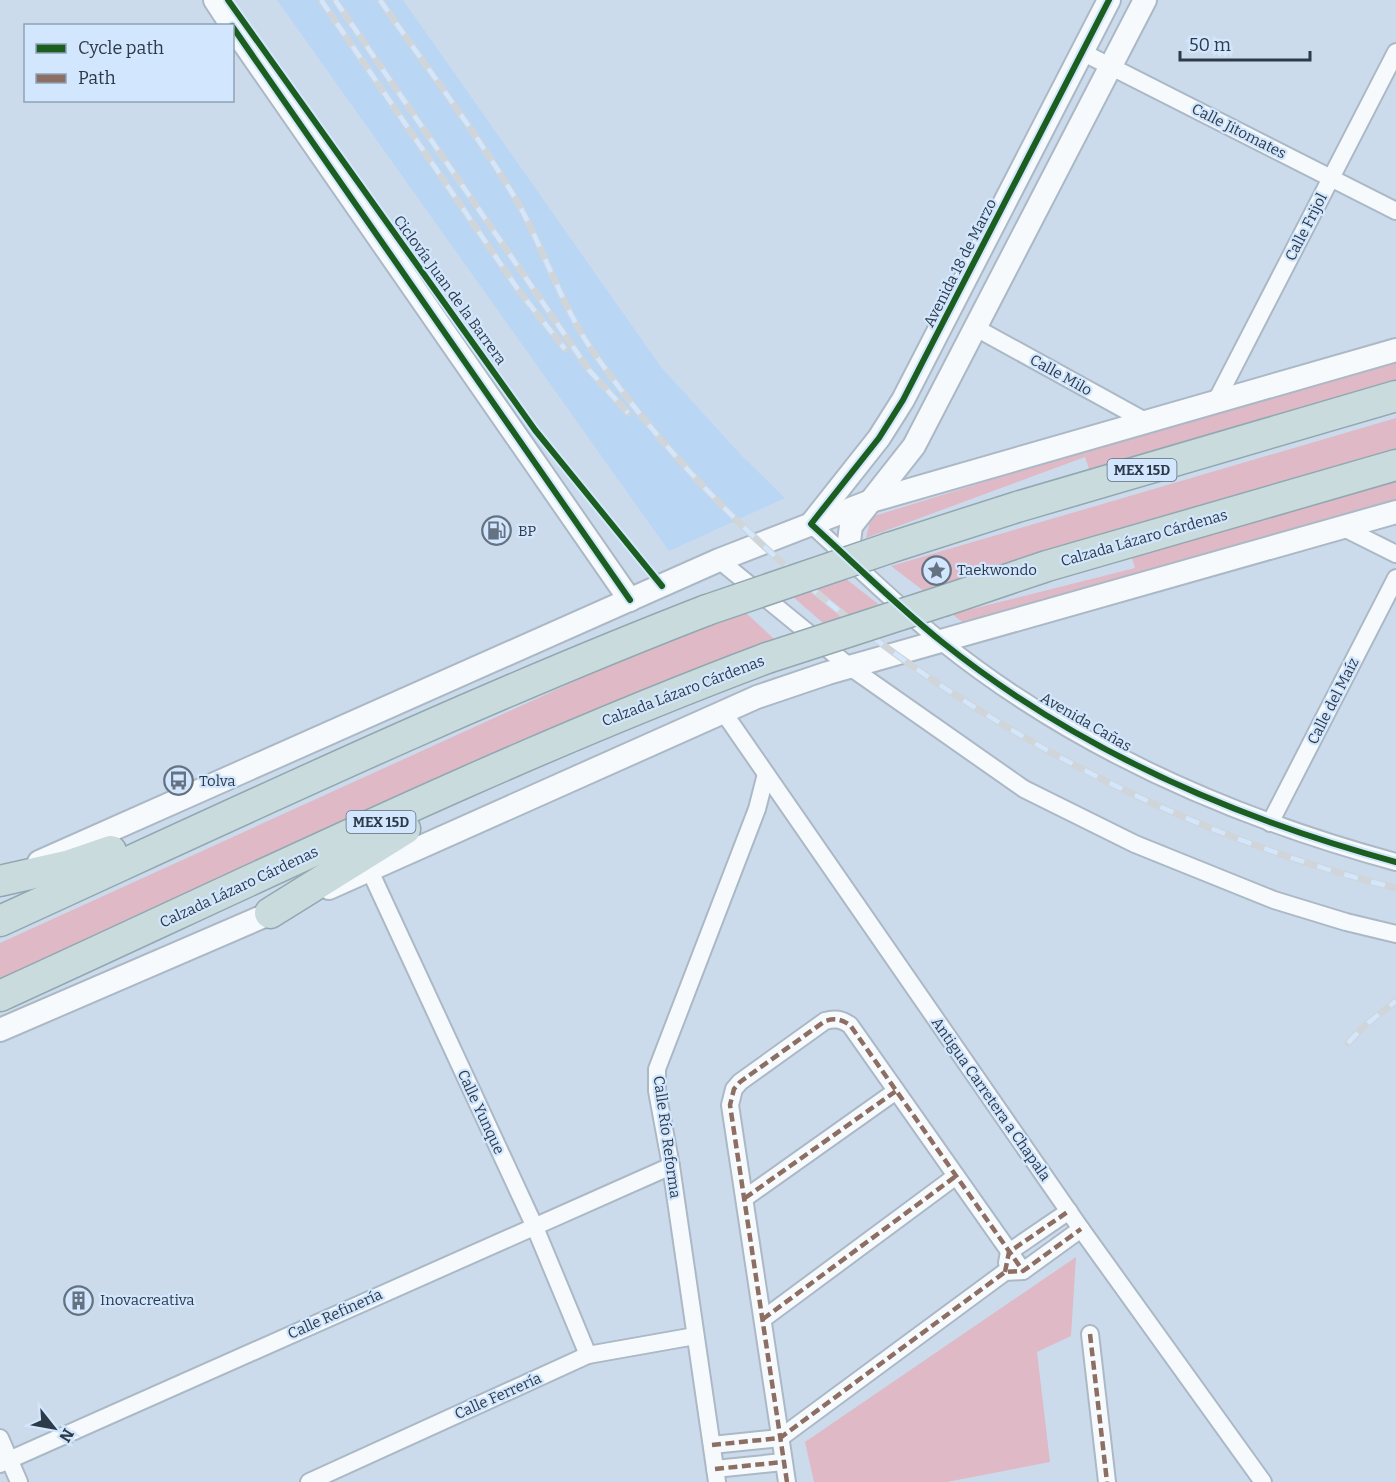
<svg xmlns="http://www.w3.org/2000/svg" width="1396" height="1482" font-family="Bitter,serif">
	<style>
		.built { fill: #b9d6f5 }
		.green { fill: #dfb9c6 }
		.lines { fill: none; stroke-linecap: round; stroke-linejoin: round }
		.street-casing { stroke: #abb8c6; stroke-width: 20 }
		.secondary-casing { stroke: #abb8c6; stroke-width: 26 }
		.highway-casing { stroke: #91a8b0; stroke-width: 33 }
		.street { stroke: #f7fafc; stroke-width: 16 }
		.secondary { stroke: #f7fafc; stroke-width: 22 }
		.highway { stroke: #c9dbdd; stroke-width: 30 }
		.rail-casing { stroke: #d0d5da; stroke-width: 7 }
		.rail { stroke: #d2e7fe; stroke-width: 4.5; stroke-dasharray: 14; stroke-linecap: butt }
		.highway-bridge-casing { stroke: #91a8b0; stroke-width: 33; stroke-linecap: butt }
		.highway-bridge { stroke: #c9dbdd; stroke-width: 30 }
		.quiet { stroke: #8d6e63; stroke-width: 4.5; stroke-dasharray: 9 4.5; stroke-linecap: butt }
		.cycleway-casing { stroke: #d2e7fe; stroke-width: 10 }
		.cycleway { stroke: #1b5e20; stroke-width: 6 }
		.labels { text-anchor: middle; stroke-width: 4.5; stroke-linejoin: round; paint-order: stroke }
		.shield { fill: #d2e7fe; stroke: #5e6e7f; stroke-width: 1.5 }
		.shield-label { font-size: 14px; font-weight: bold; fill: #2d3a49 }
		.street-label { font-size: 15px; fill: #2d3a49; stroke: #d2e7fe }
		.poi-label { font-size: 15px; fill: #2d3a49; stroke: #d2e7fe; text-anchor: start }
	</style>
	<rect width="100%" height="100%" fill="#ccdbeb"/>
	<!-- built -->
	<path class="built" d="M277 0H403L661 367 741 455 785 498 669 551Z"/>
	<!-- green -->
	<g class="green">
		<path d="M1396 361V385L1091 475 1085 457 866 538 871 517 1084 451Z"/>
		<path d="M1396 418V456L925 592 891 566Z"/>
		<path d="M1396 479V502L966 625 952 614 1135 568 1132 558Z"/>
		<path d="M823 561 909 628 852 648 770 577Z"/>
		<path d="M746 613 781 645 656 686 0 979V943L639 652Z"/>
		<path d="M1076 1257 1071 1336 1037 1352 1050 1462 947 1482H814L805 1442Z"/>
	</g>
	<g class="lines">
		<defs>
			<g id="street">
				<path d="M1082 52 1396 211"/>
				<path d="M976 328 1147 422"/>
				<path d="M1216 401 1396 52"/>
				<path d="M811 524C854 563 896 605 942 642 1074 748 1234 818 1396 862"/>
				<path d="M1342 527 1396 554"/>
				<path d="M719 560 850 667 1024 789 1135 844 1274 900 1346 922 1396 934"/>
				<path d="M724 713 1081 1229 1263 1482"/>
				<path d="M1270 823 1396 578"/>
				<path d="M370 871 534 1225 588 1355"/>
				<path d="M745 1198 896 1091"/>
				<path d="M1007 1263 1009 1252 1069 1211"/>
				<path d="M763 1319 956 1176"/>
				<path d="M1090 1334 1107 1482"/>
				<path d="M0 1438 19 1482"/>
				<path d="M712 1445 780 1438 1005 1272 1023 1271 1081 1229"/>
				<path d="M0 1464 671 1166"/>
				<path d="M715 1469 783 1462"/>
				<path d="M309 1482 588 1355 695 1336"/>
				<path d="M717 1482 671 1166 657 1091V1069L757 809 766 774"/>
				<path d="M787 1482 730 1105 734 1089 740 1082 825 1021C835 1018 841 1019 850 1025L1023 1271"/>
			</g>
			<g id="secondary">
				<path d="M215 0 232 26"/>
				<path d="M232 26 630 600"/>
				<path d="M811 524 879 438 903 400 1109 0"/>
				<path d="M847 557 851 526 914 446 1145 0"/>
				<path d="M39 862 719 560 871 501 1396 350"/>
				<path d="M329 888 757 697 828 673 1396 512"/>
				<path d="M0 1030 285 907"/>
			</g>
			<g id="highway">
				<path d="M889 548 1017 507 1396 396"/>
				<path d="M946 600 1047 566 1396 465"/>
				<path d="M0 881 70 865 111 851"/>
				<path d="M270 913 405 829"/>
				<path d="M0 921C234 814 467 703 707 610"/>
				<path d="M0 996C254 880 506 756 767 658"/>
			</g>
		</defs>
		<!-- street casing -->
		<use href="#street" class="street-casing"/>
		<!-- secondary casing -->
		<use href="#secondary" class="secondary-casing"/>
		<!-- highway casing -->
		<use href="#highway" class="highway-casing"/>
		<!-- street -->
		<use href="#street" class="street"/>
		<!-- secondary -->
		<use href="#secondary" class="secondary"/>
		<!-- highway -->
		<use href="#highway" class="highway"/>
		<defs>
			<g id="rail">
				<path d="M321 0 519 291 565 349"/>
				<path d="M335 0 589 370 628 413"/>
				<path d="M380 0C426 67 477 133 518 203 545 252 562 307 594 353 777 614 1088 813 1396 888"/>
				<path d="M1348 1043 1363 1027 1396 1001"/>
			</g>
		</defs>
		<!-- rail casing -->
		<use href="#rail" class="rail-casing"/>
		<!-- rail -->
		<use href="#rail" class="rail"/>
		<defs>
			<g id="highway-bridge">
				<path d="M707 610 889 548"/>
				<path d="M767 658 946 600"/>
			</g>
		</defs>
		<!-- highway-bridge casing -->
		<use href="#highway-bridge" class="highway-bridge-casing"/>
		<!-- highway-bridge -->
		<use href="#highway-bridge" class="highway-bridge"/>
		<!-- quiet -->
		<g class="quiet">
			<path d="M745 1198 896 1091"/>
			<path d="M1005 1272 1009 1252 1069 1211"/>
			<path d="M763 1319 956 1176"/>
			<path d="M1090 1334 1107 1482"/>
			<path d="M712 1445 780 1438 1005 1272 1023 1271 1081 1229"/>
			<path d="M715 1469 783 1462"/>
			<path d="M787 1482 730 1105 734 1089 740 1082 825 1021C835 1018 841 1019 850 1025L1023 1271"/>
		</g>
		<defs>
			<g id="cycleway">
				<path d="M228 0 535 430 662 586"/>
				<path d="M1109 0 903 400 879 438 811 524C854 563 896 605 942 642 1074 748 1234 818 1396 862"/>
				<path d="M232 26 630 600"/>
			</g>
		</defs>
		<!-- cycleway casing -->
		<use href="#cycleway" class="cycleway-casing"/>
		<!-- cycleway -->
		<use href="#cycleway" class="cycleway"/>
	</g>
	<!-- icons -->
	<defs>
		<symbol id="fuel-ring" viewBox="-11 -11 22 22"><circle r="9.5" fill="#d2e7fe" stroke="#657282" stroke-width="1.5"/><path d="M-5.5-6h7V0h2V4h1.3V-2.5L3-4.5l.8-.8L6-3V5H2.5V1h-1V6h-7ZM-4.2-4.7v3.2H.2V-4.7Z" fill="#657282"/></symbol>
		<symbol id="sight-ring" viewBox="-11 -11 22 22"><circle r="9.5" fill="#d2e7fe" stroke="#657282" stroke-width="1.5"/><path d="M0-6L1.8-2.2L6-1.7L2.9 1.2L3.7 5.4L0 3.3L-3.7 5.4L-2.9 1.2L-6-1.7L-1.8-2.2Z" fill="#657282"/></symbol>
		<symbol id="bus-ring" viewBox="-11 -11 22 22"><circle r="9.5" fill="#d2e7fe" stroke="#657282" stroke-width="1.5"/><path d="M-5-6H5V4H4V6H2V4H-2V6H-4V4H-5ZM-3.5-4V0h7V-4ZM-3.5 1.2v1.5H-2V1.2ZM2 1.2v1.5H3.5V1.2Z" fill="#657282"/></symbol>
		<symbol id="building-ring" viewBox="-11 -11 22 22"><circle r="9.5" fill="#d2e7fe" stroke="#657282" stroke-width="1.5"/><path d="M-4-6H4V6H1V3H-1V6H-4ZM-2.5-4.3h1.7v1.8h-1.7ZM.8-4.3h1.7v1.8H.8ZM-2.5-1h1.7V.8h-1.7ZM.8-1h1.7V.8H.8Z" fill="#657282"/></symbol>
	</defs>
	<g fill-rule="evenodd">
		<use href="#fuel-ring" x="480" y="514" width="33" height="33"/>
		<use href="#sight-ring" x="920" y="554" width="33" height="33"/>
		<use href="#bus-ring" x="162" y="764" width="33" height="33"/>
		<use href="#building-ring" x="62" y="1284" width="33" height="33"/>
	</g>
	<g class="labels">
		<!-- shield labels -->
		<g class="shield">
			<rect x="1107.5" y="459" width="69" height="22" rx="4.5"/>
			<rect x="346.5" y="811" width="69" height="22" rx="4.5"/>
		</g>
		<g class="shield-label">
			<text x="1142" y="475">MEX 15D</text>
			<text x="381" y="827">MEX 15D</text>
		</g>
		<!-- street labels -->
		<g class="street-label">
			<text transform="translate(1239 131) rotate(27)" y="5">Calle Jitomates</text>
			<text transform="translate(1306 227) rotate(-63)" y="5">Calle Frijol</text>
			<text transform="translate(960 263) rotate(-63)" y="5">Avenida 18 de Marzo</text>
			<text transform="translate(450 290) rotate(54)" y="5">Ciclovía Juan de la Barrera</text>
			<text transform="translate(1061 375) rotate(29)" y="5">Calle Milo</text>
			<text transform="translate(1144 538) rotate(-16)" y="5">Calzada Lázaro Cárdenas</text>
			<text transform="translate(683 691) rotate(-21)" y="5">Calzada Lázaro Cárdenas</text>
			<text transform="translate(1333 701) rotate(-63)" y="5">Calle del Maíz</text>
			<text transform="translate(1086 722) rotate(30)" y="5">Avenida Cañas</text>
			<text transform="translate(239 887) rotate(-25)" y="5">Calzada Lázaro Cárdenas</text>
			<text transform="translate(991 1099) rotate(55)" y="5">Antigua Carretera a Chapala</text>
			<text transform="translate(481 1112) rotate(65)" y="5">Calle Yunque</text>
			<text transform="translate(667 1137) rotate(82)" y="5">Calle Río Reforma</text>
			<text transform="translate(335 1314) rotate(-24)" y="5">Calle Refinería</text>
			<text transform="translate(498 1396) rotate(-24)" y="5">Calle Ferrería</text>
		</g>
		<!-- poi labels -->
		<g class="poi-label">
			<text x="518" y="536">BP</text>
			<text x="957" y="575">Taekwondo</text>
			<text x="199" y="786">Tolva</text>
			<text x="100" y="1305">Inovacreativa</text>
		</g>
	</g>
	<!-- legend -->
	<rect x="24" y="24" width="210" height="78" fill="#d2e7fe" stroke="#90a2b6" stroke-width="1.5"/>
	<rect x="36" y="44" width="30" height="9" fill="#1b5e20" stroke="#90a2b6" stroke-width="1.5"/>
	<text x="78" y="54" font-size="18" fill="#2d3a49">Cycle path</text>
	<rect x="36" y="74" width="30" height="9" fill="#8d6e63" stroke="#90a2b6" stroke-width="1.5"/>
	<text x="78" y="84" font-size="18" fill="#2d3a49">Path</text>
	<!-- north arrow -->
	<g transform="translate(54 1428) rotate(121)" stroke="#d2e7fe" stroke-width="4.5" paint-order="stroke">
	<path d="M0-4.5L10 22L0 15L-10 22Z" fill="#2d3a49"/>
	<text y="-9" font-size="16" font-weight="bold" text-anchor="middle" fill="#2d3a49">N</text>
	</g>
	<!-- scale -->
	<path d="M1180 51v9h130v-9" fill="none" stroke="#2d3a49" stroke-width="3"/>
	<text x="1189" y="51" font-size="18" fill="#2d3a49" stroke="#d2e7fe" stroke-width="4.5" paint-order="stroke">50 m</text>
</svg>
